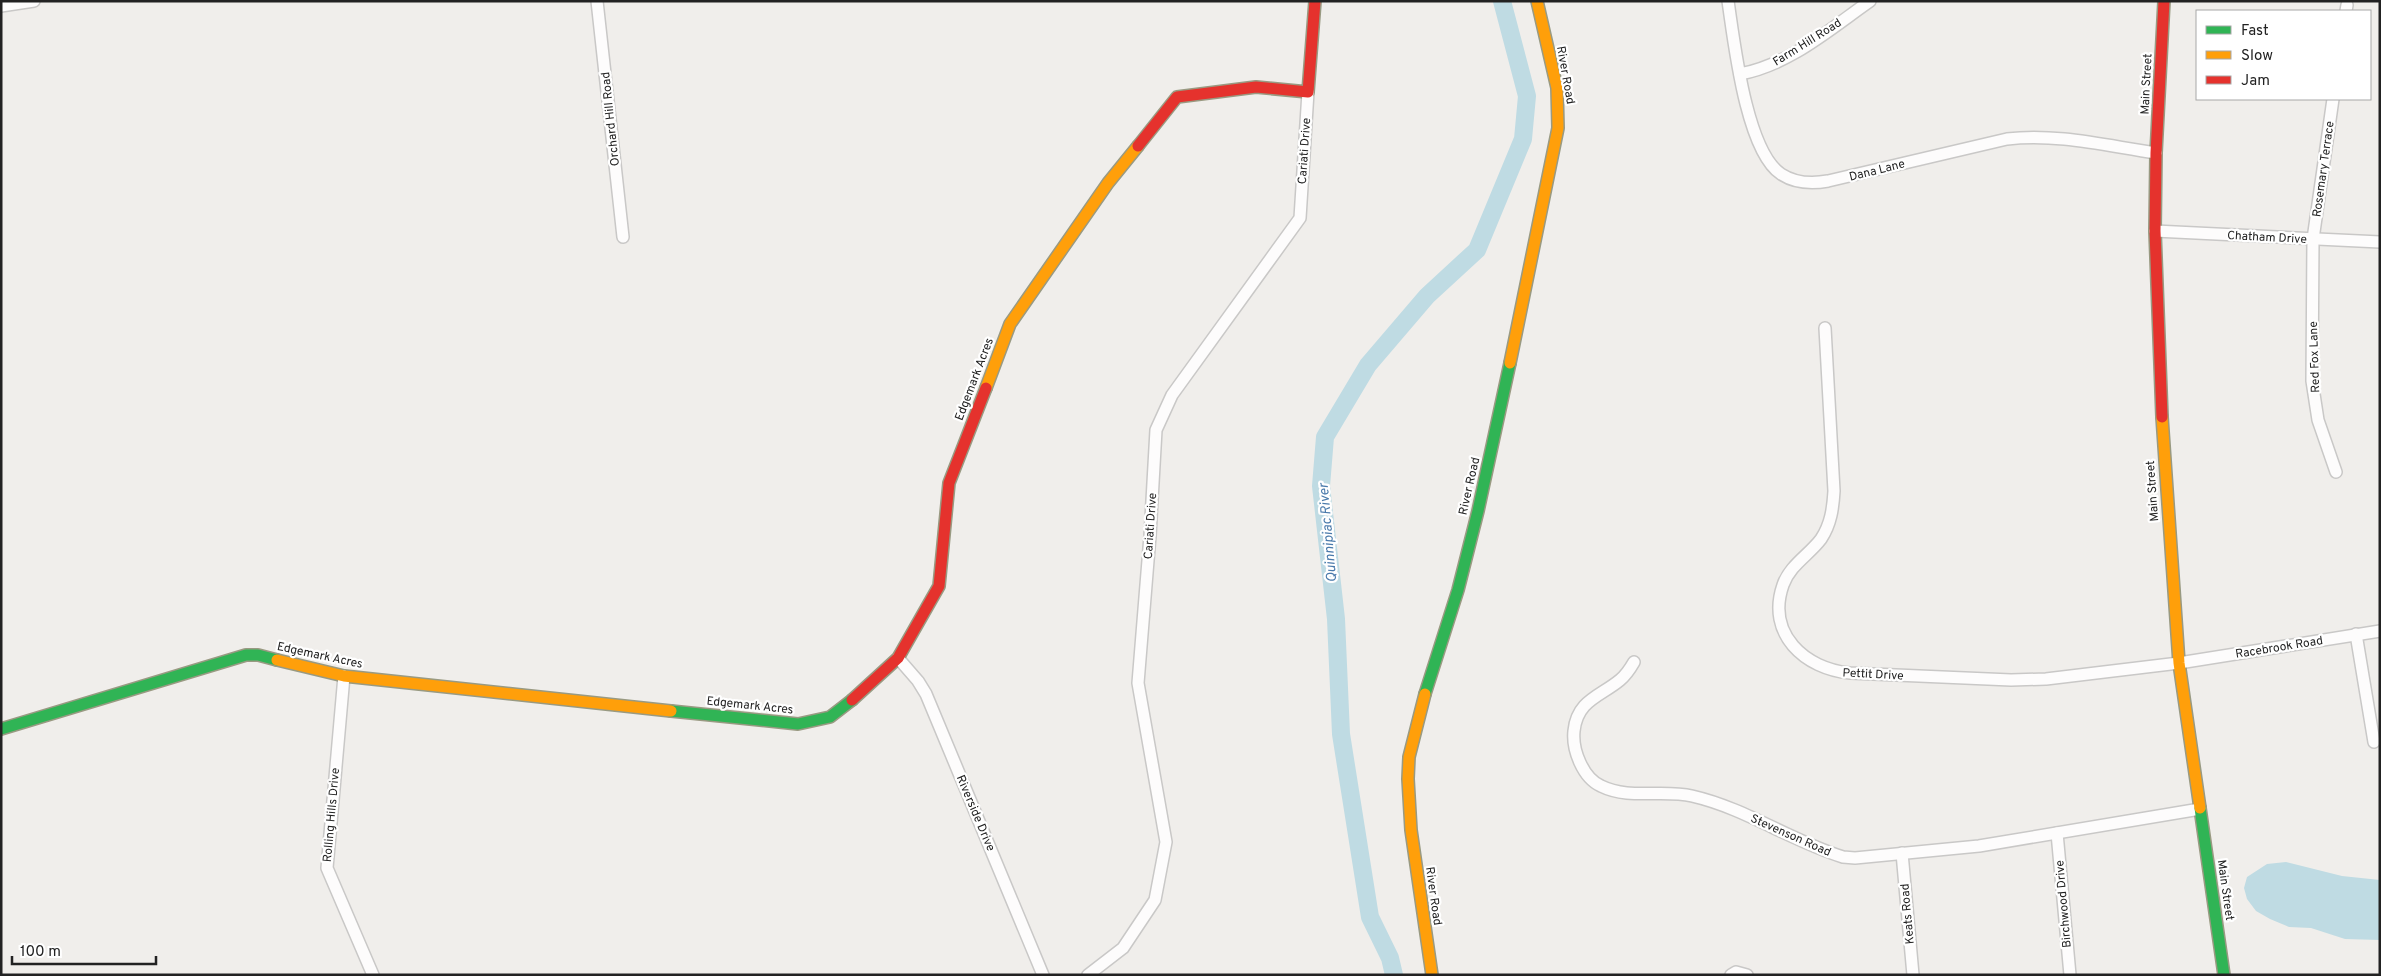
<svg xmlns="http://www.w3.org/2000/svg" width="2381" height="976" font-family="Overpass,sans-serif">
	<style>
		.water { fill: #bfdbe3 }
		.lines { fill: none; stroke-linecap: round; stroke-linejoin: round }
		.river { stroke: #bfdbe3; stroke-width: 18 }
		.street-casing { stroke: #c9c8c7; stroke-width: 14 }
		.fast-casing { stroke: #999a82; stroke-width: 14 }
		.slow-casing { stroke: #999a82; stroke-width: 14 }
		.jam-casing { stroke: #999a82; stroke-width: 14 }
		.street { stroke: #fdfcfc; stroke-width: 11 }
		.fast { stroke: #30b455; stroke-width: 11 }
		.slow { stroke: #ff9f0a; stroke-width: 11 }
		.jam { stroke: #e5322d; stroke-width: 11 }
		.labels { text-anchor: middle; stroke-width: 4.5; stroke-linejoin: round; paint-order: stroke }
		.street-label { font-size: 12px; fill: #222; stroke: #fff }
		.water-label { font-size: 14px; font-style: italic; fill: #4a7aab; stroke: #fff }
	</style>
	<rect width="100%" height="100%" fill="#f0eeeb"/>
	<!-- water -->
	<path class="water" d="M2286 862 2342 876 2380 880V940L2345 939 2311 928 2289 927 2270 919 2256 911 2247 899 2244 888 2247 877 2267 864Z"/>
	<g class="lines">
		<!-- river -->
		<path class="river" d="M1394 975 1390 958 1370 917 1341 734 1336 619 1321 486 1325 437 1368 365 1427 296 1477 250 1523 139 1527 96 1502 1"/>
		<defs>
			<g id="street">
				<path d="M597 1 623 237"/>
				<path d="M1728 1C1734 41 1746 151 1781 174 1795 183 1812 184 1828 181L2007 139C2057 133 2107 146 2156 153"/>
				<path d="M1 6 34 1"/>
				<path d="M2346 11 2347 5"/>
				<path d="M1740 74C1789 65 1830 29 1870 1"/>
				<path d="M2333 99 2313 239 2312 381 2318 420 2336 472"/>
				<path d="M2155 231 2380 242"/>
				<path d="M1825 328 1834 491C1833 508 1831 524 1821 539 1809 555 1790 565 1783 585 1766 634 1805 669 1850 673L2011 680 2046 679 2179 663 2380 631"/>
				<path d="M2356 634 2374 742"/>
				<path d="M898 658 918 681 926 694 1043 975"/>
				<path d="M1634 662C1630 669 1626 675 1620 680 1601 696 1577 700 1574 731 1572 750 1583 778 1601 786 1629 800 1663 789 1692 796 1745 808 1791 841 1843 857L1855 858 1979 846 2200 809"/>
				<path d="M344 676 327 868 373 975"/>
				<path d="M2057 833 2070 975"/>
				<path d="M1902 853 1913 975"/>
				<path d="M1088 975 1123 948 1155 900 1166 842 1138 683 1150 536 1156 430 1172 395 1300 218 1308 92"/>
				<path d="M1731 975 1736 972 1747 975"/>
			</g>
			<g id="fast">
				<path d="M1425 694 1458 590 1478 511 1510 363"/>
				<path d="M671 711 798 724 830 717 852 700"/>
				<path d="M1 729 246 655H258L277 660"/>
				<path d="M2200 808 2224 975"/>
			</g>
			<g id="slow">
				<path d="M1510 363 1558 128 1557 88 1537 1"/>
				<path d="M986 388 1010 324 1108 183 1138 146"/>
				<path d="M2162 417 2179 663 2200 808"/>
				<path d="M277 660 344 676 671 711"/>
				<path d="M1425 694 1409 757 1408 779 1411 830 1432 975"/>
			</g>
			<g id="jam">
				<path d="M1138 146 1177 97 1256 87 1308 92 1315 1"/>
				<path d="M2162 417 2155 231 2156 153 2164 1"/>
				<path d="M852 700 898 658 939 586 949 483 986 388"/>
			</g>
		</defs>
		<!-- street casing -->
		<use href="#street" class="street-casing"/>
		<!-- fast casing -->
		<use href="#fast" class="fast-casing"/>
		<!-- slow casing -->
		<use href="#slow" class="slow-casing"/>
		<!-- jam casing -->
		<use href="#jam" class="jam-casing"/>
		<!-- street -->
		<use href="#street" class="street"/>
		<!-- fast -->
		<use href="#fast" class="fast"/>
		<!-- slow -->
		<use href="#slow" class="slow"/>
		<!-- jam -->
		<use href="#jam" class="jam"/>
	</g>
	<g class="labels">
		<!-- street labels -->
		<g class="street-label">
			<text transform="translate(1807 42) rotate(-32)" y="4">Farm Hill Road</text>
			<text transform="translate(1566 75) rotate(80)" y="4">River Road</text>
			<text transform="translate(2146 84) rotate(-87)" y="4">Main Street</text>
			<text transform="translate(610 119) rotate(-96)" y="4">Orchard Hill Road</text>
			<text transform="translate(1304 151) rotate(-86)" y="4">Cariati Drive</text>
			<text transform="translate(2323 169) rotate(-82)" y="4">Rosemary Terrace</text>
			<text transform="translate(1877 170) rotate(-14)" y="4">Dana Lane</text>
			<text transform="translate(2267 237) rotate(3)" y="4">Chatham Drive</text>
			<text transform="translate(2314 357) rotate(-92)" y="4">Red Fox Lane</text>
			<text transform="translate(974 379) rotate(-69)" y="4">Edgemark Acres</text>
			<text transform="translate(1469 486) rotate(-77)" y="4">River Road</text>
			<text transform="translate(2152 491) rotate(-94)" y="4">Main Street</text>
			<text transform="translate(1150 526) rotate(-86)" y="4">Cariati Drive</text>
			<text transform="translate(2279 647) rotate(-9)" y="4">Racebrook Road</text>
			<text transform="translate(320 655) rotate(12)" y="4">Edgemark Acres</text>
			<text transform="translate(1873 674) rotate(3)" y="4">Pettit Drive</text>
			<text transform="translate(750 705) rotate(6)" y="4">Edgemark Acres</text>
			<text transform="translate(976 813) rotate(67)" y="4">Riverside Drive</text>
			<text transform="translate(331 815) rotate(-85)" y="4">Rolling Hills Drive</text>
			<text transform="translate(1791 835) rotate(24)" y="4">Stevenson Road</text>
			<text transform="translate(2226 890) rotate(82)" y="4">Main Street</text>
			<text transform="translate(1434 896) rotate(82)" y="4">River Road</text>
			<text transform="translate(2063 904) rotate(-95)" y="4">Birchwood Drive</text>
			<text transform="translate(1907 914) rotate(-95)" y="4">Keats Road</text>
		</g>
		<!-- water labels -->
		<g class="water-label">
			<text transform="translate(1327 533) rotate(-95)" y="5">Quinnipiac River</text>
		</g>
	</g>
	<!-- border -->
	<rect width="2381" height="976" fill="none" stroke="#222222" stroke-width="5"/>
	<!-- legend -->
	<rect x="2196" y="10" width="175" height="90" fill="#ffffff" stroke="#a7a7a7"/>
	<rect x="2206" y="26" width="25" height="8" fill="#30b455" stroke="#a7a7a7"/>
	<text x="2241" y="35" font-size="15" fill="#222222">Fast</text>
	<rect x="2206" y="51" width="25" height="8" fill="#ff9f0a" stroke="#a7a7a7"/>
	<text x="2241" y="60" font-size="15" fill="#222222">Slow</text>
	<rect x="2206" y="76" width="25" height="8" fill="#e5322d" stroke="#a7a7a7"/>
	<text x="2241" y="85" font-size="15" fill="#222222">Jam</text>
	<!-- scale -->
	<path d="M12 956v8h144v-8" fill="none" stroke="#222222" stroke-width="2.5"/>
	<text x="20" y="956" font-size="15" fill="#222222" stroke="#ffffff" stroke-width="4" paint-order="stroke">100 m</text>
</svg>
